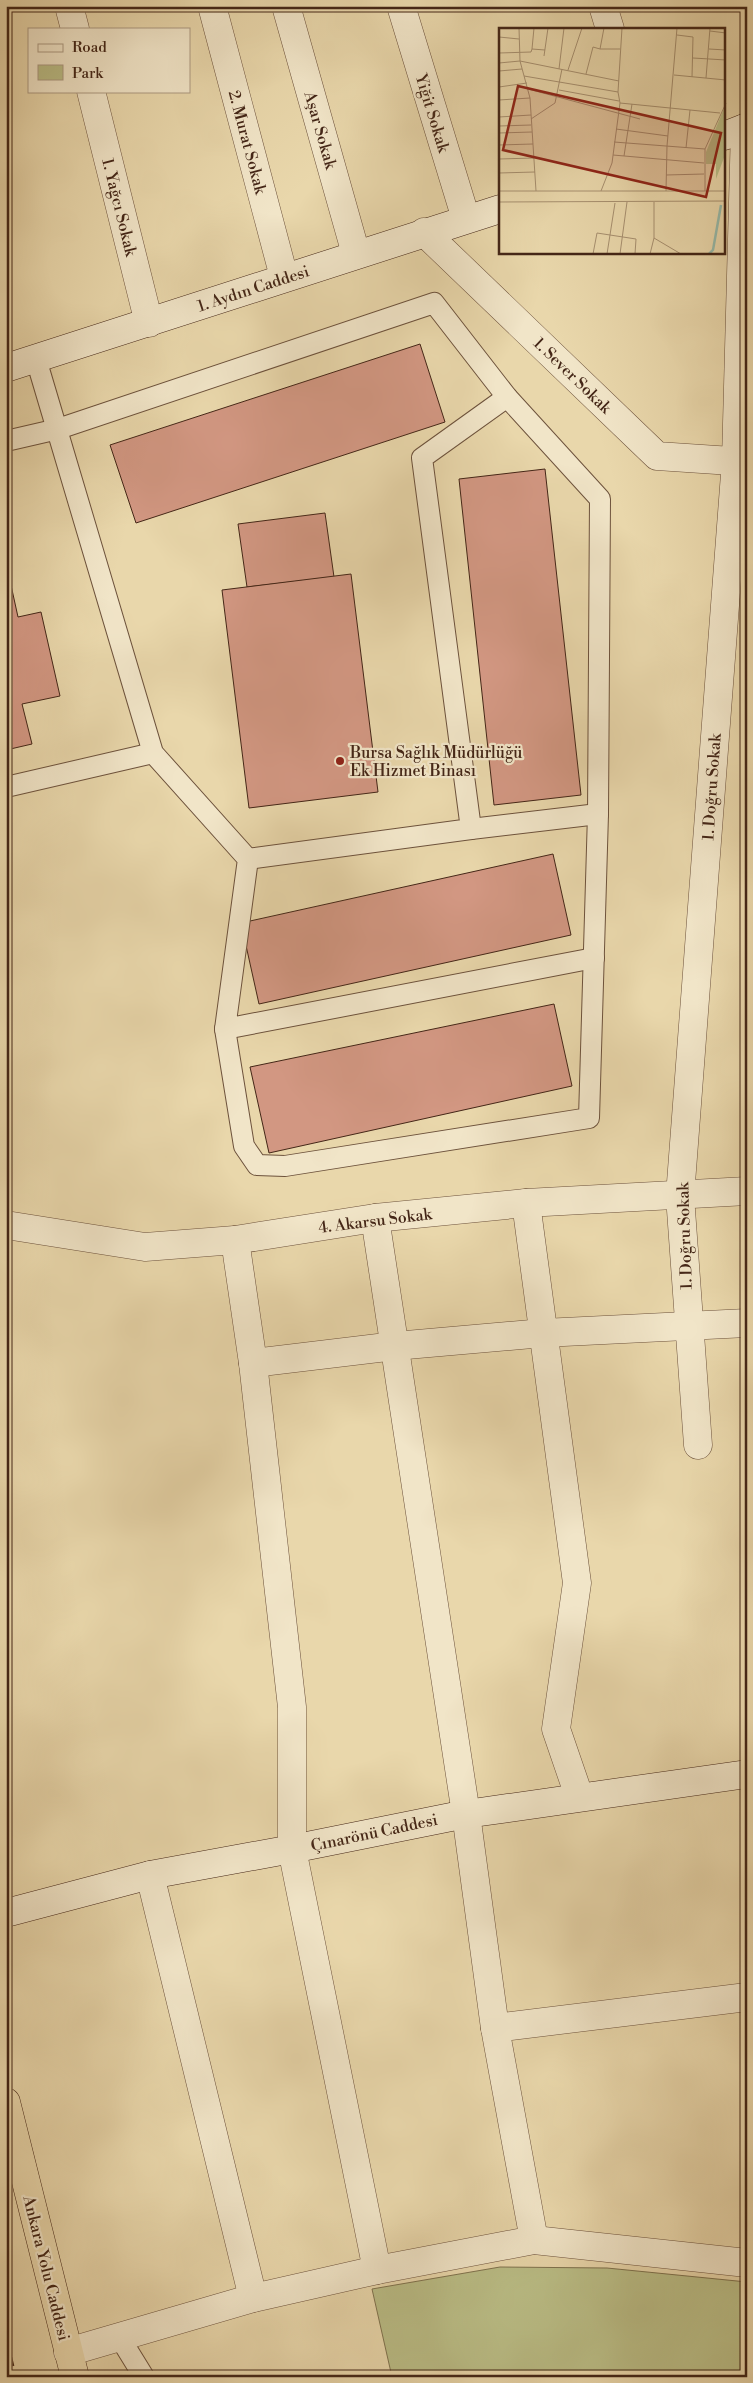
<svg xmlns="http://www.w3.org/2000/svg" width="753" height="2383" font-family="'Libre Bodoni',serif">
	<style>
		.green { fill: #babd86; stroke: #7f724e }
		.building { fill: #d29782; stroke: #442617 }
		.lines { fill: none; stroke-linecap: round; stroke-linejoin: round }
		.service-casing { stroke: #6d523c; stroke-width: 22 }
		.minor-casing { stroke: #6d523c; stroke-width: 29 }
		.secondary-casing { stroke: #442617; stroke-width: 29 }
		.trunk-casing { stroke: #442617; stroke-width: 29 }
		.service { stroke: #f1e5c8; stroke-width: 20 }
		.minor { stroke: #f1e5c8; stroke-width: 28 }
		.secondary { stroke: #f1e5c8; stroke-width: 28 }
		.trunk { stroke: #e9d7ab; stroke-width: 28 }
		.rail { stroke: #442617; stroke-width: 4; stroke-dasharray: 9 9; stroke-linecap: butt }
		.poi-dot { fill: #8f2418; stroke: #f1e5c8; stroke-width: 2 }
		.labels { text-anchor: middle; stroke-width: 4.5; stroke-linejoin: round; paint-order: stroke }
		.street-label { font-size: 16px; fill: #442617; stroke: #f1e5c8 }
		.poi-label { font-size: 16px; fill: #442617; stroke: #f1e5c8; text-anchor: start }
		.inset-river { fill: none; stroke: #97baaa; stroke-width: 2.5 }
		.inset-road { fill: none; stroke: #a79070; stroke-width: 1 }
		.view { fill: #8f2418; fill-opacity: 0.15; stroke: #8f2418; stroke-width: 2.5 }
		.inset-edge { fill: none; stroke: #442617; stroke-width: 2.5 }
	</style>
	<rect width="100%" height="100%" fill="#e9d7ab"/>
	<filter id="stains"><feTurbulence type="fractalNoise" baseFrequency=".004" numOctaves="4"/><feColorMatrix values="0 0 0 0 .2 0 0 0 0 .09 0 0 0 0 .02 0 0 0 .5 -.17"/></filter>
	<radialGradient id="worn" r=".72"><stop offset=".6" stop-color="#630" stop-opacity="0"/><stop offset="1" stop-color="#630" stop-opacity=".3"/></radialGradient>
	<!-- green -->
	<path class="green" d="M500 2267 607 2268 747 2282V2377H392L372 2289Z"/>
	<!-- building -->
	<g class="building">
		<path d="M420 344 445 422 136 523 110 445Z"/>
		<path d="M545 469 581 795 494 805 459 479Z"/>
		<path d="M325 513 334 577 247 587 238 524Z"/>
		<path d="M7 567 18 617 41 612 60 696 22 704 32 744 6 750Z"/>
		<path d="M351 574 378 792 249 808 222 590Z"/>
		<path d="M553 854 571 935 259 1004 241 923Z"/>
		<path d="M554 1004 572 1086 269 1153 250 1067Z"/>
	</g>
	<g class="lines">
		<defs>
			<g id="service">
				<path d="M36 359 153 753 248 859 225 1029 594 958"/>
				<path d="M6 441 58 429 434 303 507 397 600 499 598 814 589 1118 285 1166 257 1165 244 1146 225 1029"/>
				<path d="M6 787 153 753"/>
				<path d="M471 829 598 814"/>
				<path d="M248 859 471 829 422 458 507 397"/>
				<path d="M120 2338 144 2377"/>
			</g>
			<g id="minor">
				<path d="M69 6 75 29"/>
				<path d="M212 6 284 277"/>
				<path d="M286 6 356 254"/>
				<path d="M401 6 466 219"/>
				<path d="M603 6 610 29"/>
				<path d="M91 91 149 323"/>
				<path d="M424 232 657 456 747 462"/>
				<path d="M526 1203 577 1583 556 1729 579 1796"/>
				<path d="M375 1218 466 1814 495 2028 534 2240"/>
				<path d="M6 1225 145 1247 235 1240 375 1218 526 1203 747 1191"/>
				<path d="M235 1240 253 1363 292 1707V1849L377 2270"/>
				<path d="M253 1363 395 1346 543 1333 747 1323"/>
				<path d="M698 1445 680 1196 736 461 745 128"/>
				<path d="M150 1875 253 2298"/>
				<path d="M495 2028 747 1997"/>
				<path d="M68 2352 253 2298 377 2270 534 2240 747 2263"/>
			</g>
			<g id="secondary">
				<path d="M724 136 747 127"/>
				<path d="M6 368 500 209"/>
				<path d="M6 1913 150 1875 292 1849 466 1814 747 1774"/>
			</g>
			<path id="trunk" d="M6 2102 75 2377"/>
		</defs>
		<!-- service casing -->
		<use href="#service" class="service-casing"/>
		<!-- minor casing -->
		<use href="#minor" class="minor-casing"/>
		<!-- secondary casing -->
		<use href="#secondary" class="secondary-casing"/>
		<!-- trunk casing -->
		<use href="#trunk" class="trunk-casing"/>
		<!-- service -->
		<use href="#service" class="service"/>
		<!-- minor -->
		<use href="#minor" class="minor"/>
		<!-- secondary -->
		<use href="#secondary" class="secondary"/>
		<!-- trunk -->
		<use href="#trunk" class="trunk"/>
		<!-- rail -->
		<path class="rail" d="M6 2340 15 2377"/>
	</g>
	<!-- markers -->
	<circle class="poi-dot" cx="340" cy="761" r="5"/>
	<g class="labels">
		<!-- street labels -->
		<g class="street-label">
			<text transform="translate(433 113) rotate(73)" y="6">Yiğit Sokak</text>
			<text transform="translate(321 130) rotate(74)" y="6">Aşar Sokak</text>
			<text transform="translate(248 142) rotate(75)" y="6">2. Murat Sokak</text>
			<text transform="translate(120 207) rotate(76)" y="6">1. Yağcı Sokak</text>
			<text transform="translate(253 288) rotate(-18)" y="6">1. Aydın Caddesi</text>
			<text transform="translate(573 375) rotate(44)" y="6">1. Sever Sokak</text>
			<text transform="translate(711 787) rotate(-86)" y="6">1. Doğru Sokak</text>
			<text transform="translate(375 1220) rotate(-7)" y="6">4. Akarsu Sokak</text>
			<text transform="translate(684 1236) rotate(-92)" y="6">1. Doğru Sokak</text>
			<text transform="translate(374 1832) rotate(-12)" y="6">Çınarönü Caddesi</text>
			<text transform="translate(47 2268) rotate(76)" y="6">Ankara Yolu Caddesi</text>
		</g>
		<!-- poi labels -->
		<g class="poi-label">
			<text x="350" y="758">Bursa Sağlık Müdürlüğü<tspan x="350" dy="18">Ek Hizmet Binası</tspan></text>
		</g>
	</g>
	<!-- overview -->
	<g transform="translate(499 28)">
		<rect width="226" height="226" fill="#e9d7ab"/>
		<path d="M226 78V127L217 151V136H207V124Z" fill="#babd86"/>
		<path class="inset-river" d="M210 226 214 222 222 177"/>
		<path class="inset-road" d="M20 0 21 33 31 70 37 163M211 3 227 5M178 7 194 9 193 49M0 9 20 11M33 21 35 0M101 21H121M210 21 227 22M0 25 32 24 33 21 46 22M45 28 49 0M194 30 227 32M0 35 21 33 120 53M60 41 65 0M69 42 83 0M0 43 23 41M87 46 94 19 101 21 105 0M175 47 227 52M25 48 119 64M207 50 211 0M0 59 28 55M29 61 141 91M60 62 120 73M0 72 31 70M121 75 221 85M0 89 32 87M32 91 56 75 63 41M0 98 32 97M117 101 169 108M0 105 33 104M115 114 206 121M0 117 34 116M187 120 191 82M114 127 205 135M125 128 133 76M0 131 35 130M0 145 36 144M167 147 205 146M0 163H227M102 163 113 135 121 75 119 64 123 0M167 163 168 118 178 0M206 163V121L227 75M0 174 227 173M155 210 182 226M94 226 98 205 137 211 136 226M108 226 116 175M121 226 128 174M151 226 155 210V174"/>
		<path class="view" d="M19 58 222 105 207 169 4 122Z"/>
		<rect width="226" height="226" class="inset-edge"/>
	</g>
	<!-- margin -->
	<rect width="753" height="2383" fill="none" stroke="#e9d7ab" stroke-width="25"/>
	<rect x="8" y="8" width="738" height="2368" fill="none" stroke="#442617" stroke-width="2.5"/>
	<rect x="12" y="12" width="728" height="2358" fill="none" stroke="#442617"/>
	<!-- legend -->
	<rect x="28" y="28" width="162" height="65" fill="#f1e5c8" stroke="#ac9981"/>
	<rect x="38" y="44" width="25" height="8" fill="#f1e5c8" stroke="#ac9981"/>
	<text x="72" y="52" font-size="15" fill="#442617">Road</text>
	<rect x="38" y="65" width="25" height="15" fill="#babd86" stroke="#ac9981"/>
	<text x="72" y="78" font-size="15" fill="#442617">Park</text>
	<rect width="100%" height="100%" filter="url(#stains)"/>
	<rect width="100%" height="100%" fill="url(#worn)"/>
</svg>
